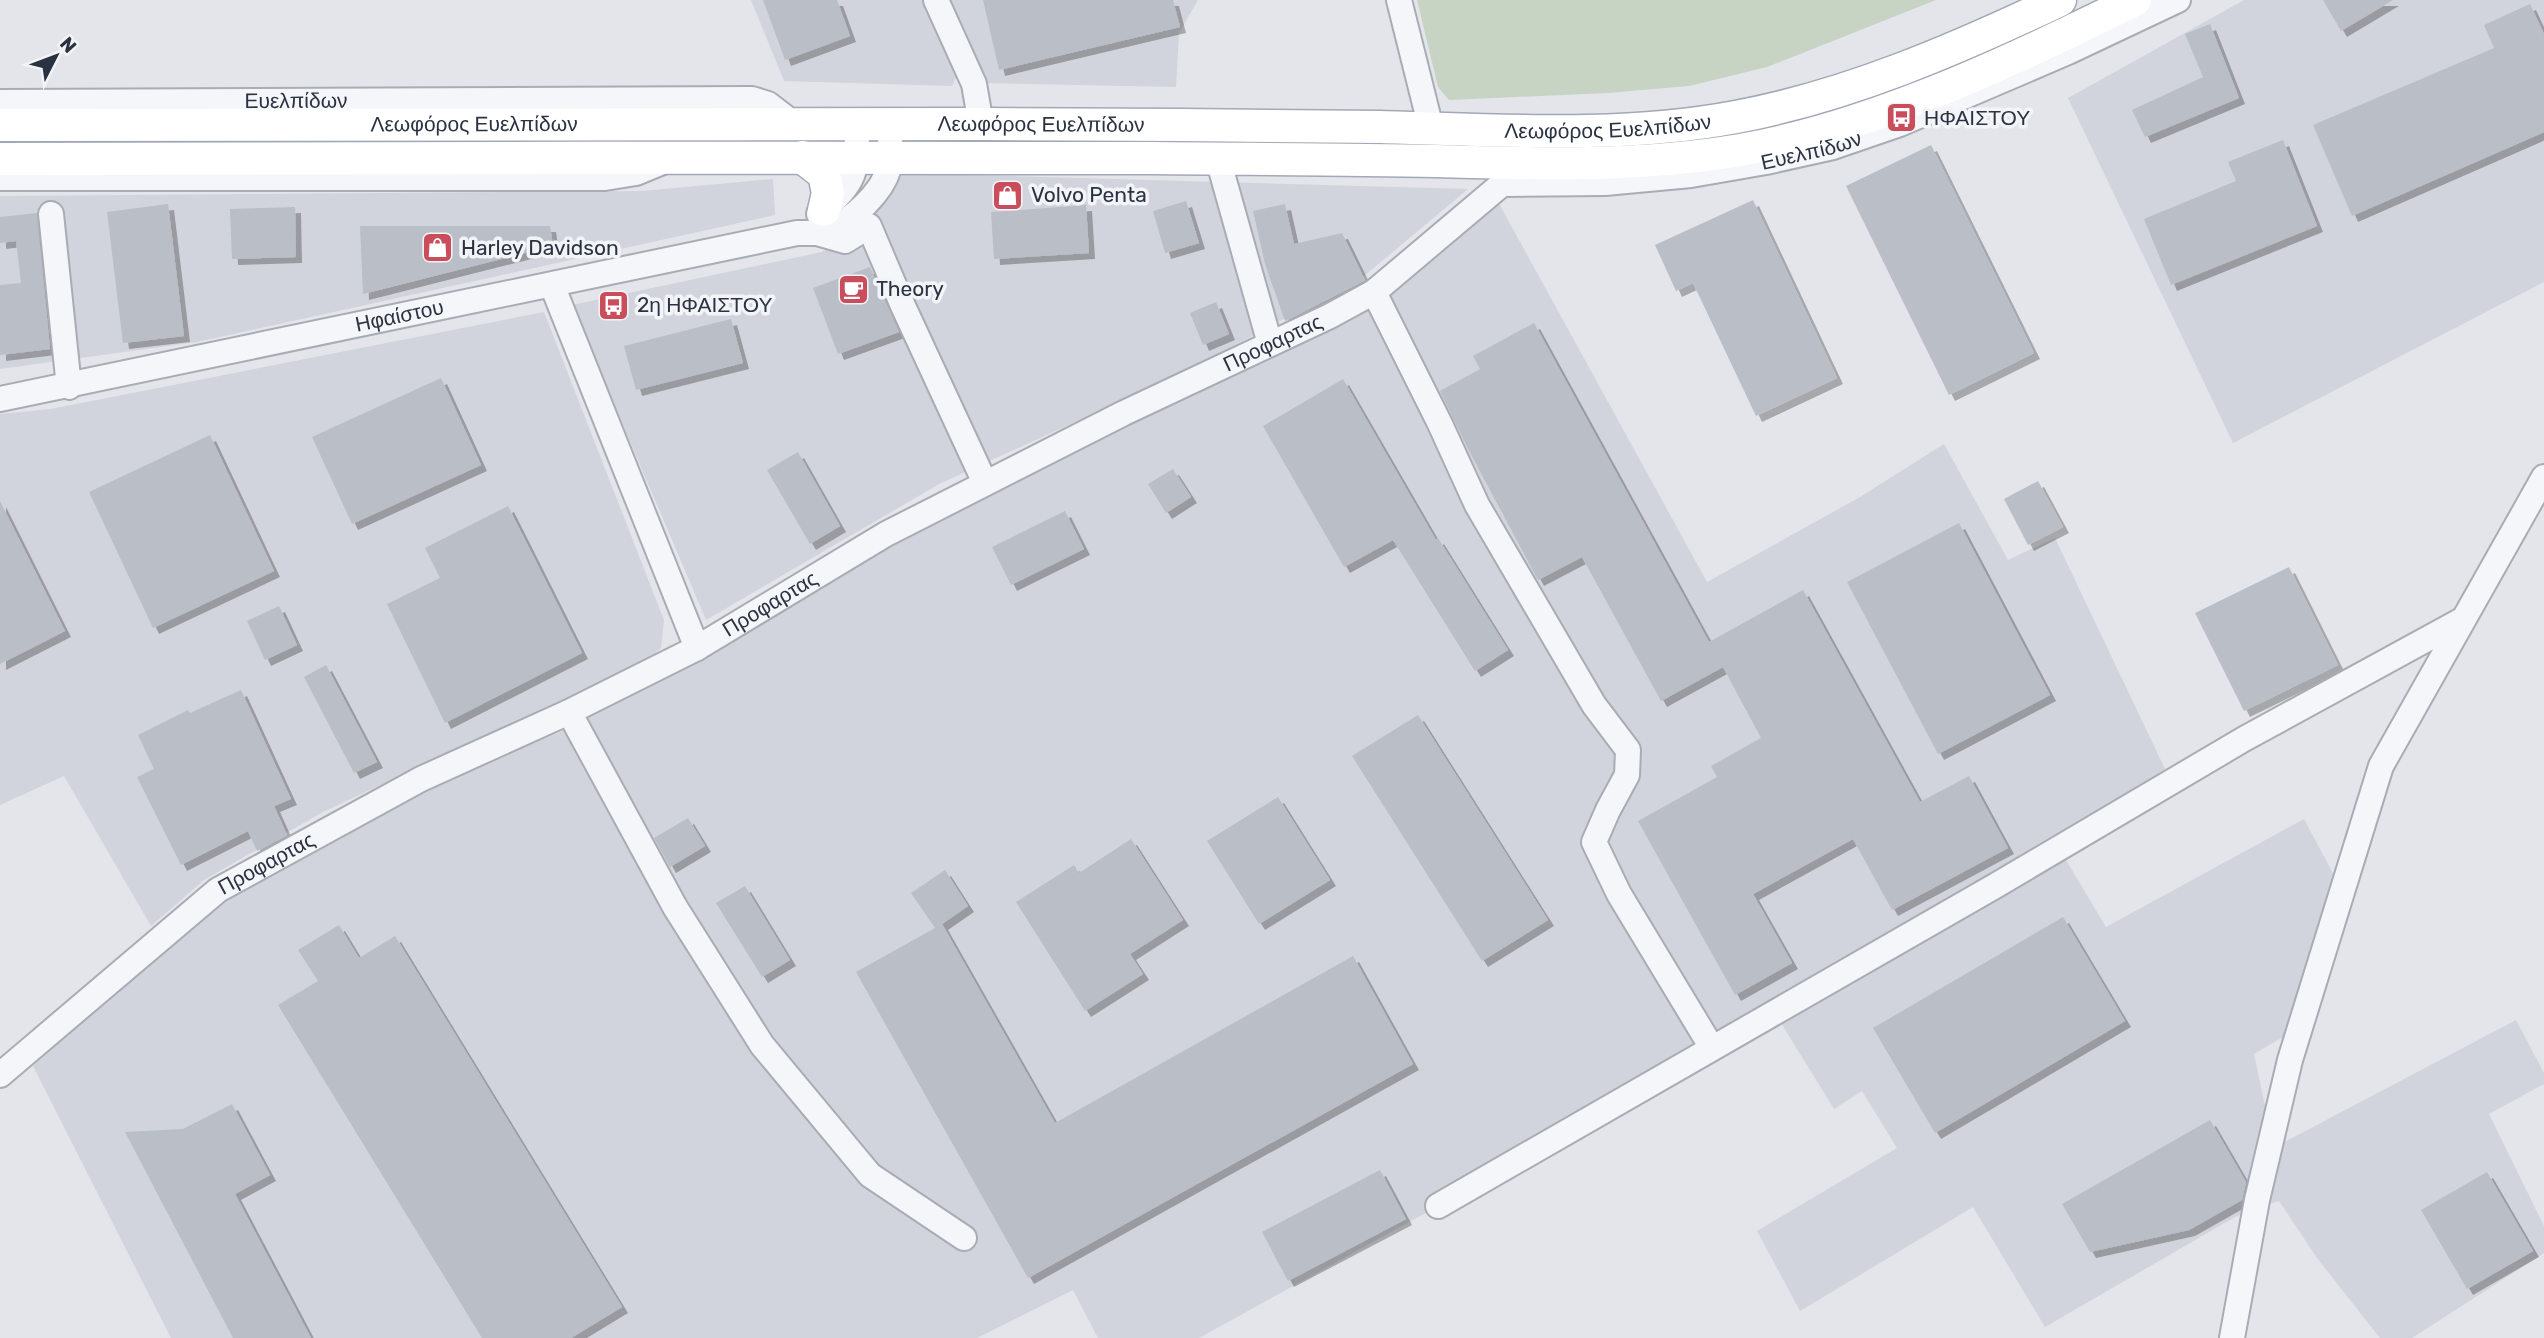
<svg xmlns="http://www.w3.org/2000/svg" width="2544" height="1338" font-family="Rubik,sans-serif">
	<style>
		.built { fill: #d1d4dc }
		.green { fill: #c7d4c4 }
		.building { fill: #babec7; filter: url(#shadow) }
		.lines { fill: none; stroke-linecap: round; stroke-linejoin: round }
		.minor-casing { stroke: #a8acb4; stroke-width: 28 }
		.major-casing { stroke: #a2a9b6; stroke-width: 35 }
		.minor { stroke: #f5f6f9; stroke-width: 24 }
		.major { stroke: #fff; stroke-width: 32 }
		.labels { text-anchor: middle; stroke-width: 7; stroke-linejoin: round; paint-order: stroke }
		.street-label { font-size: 21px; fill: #2b3242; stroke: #f2f4f8 }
		.poi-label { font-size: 21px; fill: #2b3242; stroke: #f2f4f8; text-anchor: start }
	</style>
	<defs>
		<filter id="shadow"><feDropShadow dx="6" dy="6" stdDeviation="0" flood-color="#0004"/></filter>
	</defs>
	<rect width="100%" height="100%" fill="#e3e5ea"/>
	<!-- built -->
	<g class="built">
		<path d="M751 0H928L960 68 952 86 784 81Z"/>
		<path d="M945 0H1198L1179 33 1176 87 985 83Z"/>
		<path d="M2244 0H2544V282L2233 443 2068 98Z"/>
		<path d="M904 173 1468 189 1364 276 1183 373 941 483 706 620 572 305 822 252 868 224Z"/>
		<path d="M773 179 775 215 197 342 0 369V196L642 191Z"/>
		<path d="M1497 200 1707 582 1860 497 1944 444 2008 560 2055 538 2165 769 1686 1063 1688 1068 1199 1338H1098L1073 1290 977 1338H171L33 1066 222 895 432 784 568 729 704 655 888 540 1106 432 1340 326Z"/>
		<path d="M544 312 664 620 661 648 632 674 455 750 323 812 204 880 151 926 64 776 0 805V414L51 409Z"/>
		<path d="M2304 819 2335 877 2285 1036 2254 1054 2265 1106 2248 1212 2235 1217 2045 1327 1973 1207 1800 1311 1757 1231 1897 1148 1862 1091 1834 1109 1778 1018 2063 855 2106 927Z"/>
		<path d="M2516 1020 2544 1073V1084L2489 1114 2544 1226V1253L2412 1338H2380L2317 1258 2279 1201 2269 1204 2281 1144Z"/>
	</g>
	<!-- green -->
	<path class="green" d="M1417 0H1936L1767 67 1689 86 1608 93 1449 100 1438 87Z"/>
	<!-- building -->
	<g class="building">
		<path d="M763 0H837L850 36 785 60Z"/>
		<path d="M983 0H1173L1180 27 999 70Z"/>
		<path d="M2323 0H2393L2341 31Z"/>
		<path d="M2530 4 2544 34V132L2352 216 2313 125 2494 48 2484 25Z"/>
		<path d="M2210 24 2239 98 2145 137 2132 110 2203 77 2185 34Z"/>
		<path d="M2283 140 2317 226 2171 285 2144 219 2236 181 2228 162Z"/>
		<path d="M1931 145 2034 353 1949 395 1846 186Z"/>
		<path d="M1753 200 1837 378 1756 416 1693 283 1676 291 1655 245Z"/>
		<path d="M1186 201 1199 243 1165 253 1153 211Z"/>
		<path d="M168 204 184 336 123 343 107 212Z"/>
		<path d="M1285 204 1294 244 1342 233 1365 280 1285 321 1265 264 1253 211Z"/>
		<path d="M1086 205 1089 253 994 259 991 212Z"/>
		<path d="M295 207 296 257 232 259 230 209Z"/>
		<path d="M37 213 50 349 0 355V285L21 283 16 241 0 243V217Z"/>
		<path d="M360 226H550L553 246 363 294Z"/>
		<path d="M870 267 899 332 838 354 813 288Z"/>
		<path d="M1216 302 1229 334 1203 345 1190 313Z"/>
		<path d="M731 319 743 363 636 390 624 346Z"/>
		<path d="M1534 323 1709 642 1803 590 1920 802 1969 776 2008 848 1892 910 1853 839 1753 894 1792 963 1735 995 1638 821 1717 777 1711 766 1761 738 1723 667 1661 701 1582 557 1538 580 1468 449 1440 391 1480 369 1473 356Z"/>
		<path d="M441 378 481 465 352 524 312 437Z"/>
		<path d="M1343 379 1436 540 1438 538 1508 650 1475 671 1393 540 1344 567 1263 426Z"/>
		<path d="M210 435 274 571 153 628 89 492Z"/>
		<path d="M798 452 840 526 810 544 767 470Z"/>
		<path d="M1173 469 1191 497 1166 513 1148 484Z"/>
		<path d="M2038 481 2063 527 2028 545 2004 499Z"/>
		<path d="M0 501 65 631 0 664Z"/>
		<path d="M508 506 582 653 445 723 387 604 440 578 425 548Z"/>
		<path d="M1065 511 1084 549 1011 585 992 547Z"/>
		<path d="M1959 523 2050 695 1938 754 1847 582Z"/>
		<path d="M2289 567 2338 665 2244 711 2195 613Z"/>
		<path d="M279 606 297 645 265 660 247 621Z"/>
		<path d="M326 665 377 762 354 773 304 677Z"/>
		<path d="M241 690 291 799 274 806 287 835 257 851 248 831 181 865 137 777 154 769 138 735 188 710 190 713Z"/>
		<path d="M1418 715 1548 920 1482 961 1352 756Z"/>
		<path d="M1278 797 1330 880 1259 924 1207 841Z"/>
		<path d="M688 818 705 846 670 867 654 838Z"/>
		<path d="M1131 839 1183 920 1130 954 1143 974 1085 1011 1016 902 1074 865 1079 873Z"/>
		<path d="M945 870 968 906 942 924 1055 1123 1353 956 1413 1064 1028 1278 856 972 935 928 911 893Z"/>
		<path d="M745 886 790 960 762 977 716 903Z"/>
		<path d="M2063 917 2125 1021 1935 1133 1873 1028Z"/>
		<path d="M339 925 359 958 395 936 622 1307 571 1338H482L278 1005 318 981 298 950Z"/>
		<path d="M232 1104 270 1175 235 1194 311 1338H233L125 1132 183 1129Z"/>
		<path d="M2210 1120 2246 1182 2242 1200 2189 1230 2090 1252 2062 1204Z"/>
		<path d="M1380 1170 1406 1219 1288 1281 1262 1232Z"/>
		<path d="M2487 1172 2533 1251 2467 1289 2421 1210Z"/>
	</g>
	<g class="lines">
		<defs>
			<g id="minor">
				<path d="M936 0 974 84 981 124"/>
				<path d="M1399 0 1431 128"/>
				<path id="s1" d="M0 102 752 99 768 104 794 124"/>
				<path d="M1218 159 1270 344"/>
				<path d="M0 178H605L636 173 665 161"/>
				<path d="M51 214 69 387"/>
				<path d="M819 214C857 180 857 174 857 124"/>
				<path d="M817 233 845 241 869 226 903 306 985 483"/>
				<path d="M552 285 697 648"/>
				<path d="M1374 292 1440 424 1477 505 1594 705 1628 750 1627 775 1608 810 1594 842 1619 894 1712 1048"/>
				<path id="s2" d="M0 399 797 233C808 233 820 234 830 230 853 219 882 193 889 168 892 154 890 138 889 124"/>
				<path d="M569 712 675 907 762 1045 870 1175 964 1238"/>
				<path id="s3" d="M0 1075 218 890 421 779 569 712 697 648 886 534 1124 413 1330 316 1374 292 1502 184 1605 183 1691 175 1766 162 1833 147 1900 124 2068 52 2178 0"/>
				<path d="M1438 1206 1995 886 2244 739 2460 621"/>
				<path d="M2232 1338 2257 1200 2290 1060 2381 766 2544 477"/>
			</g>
			<g id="major">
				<path id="s4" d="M0 125C328 125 656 123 983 124 1116 125 1248 125 1381 127 1498 130 1620 139 1736 117 1848 96 1957 49 2060 0"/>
				<path d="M802 157 824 174 828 193 824 210"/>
				<path d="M0 159C384 158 769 157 1153 158 1247 159 1341 159 1436 161 1537 164 1640 167 1740 150 1873 127 2014 60 2135 0"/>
			</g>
		</defs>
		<!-- minor casing -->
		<use href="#minor" class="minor-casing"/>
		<!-- major casing -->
		<use href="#major" class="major-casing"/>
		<!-- minor -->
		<use href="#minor" class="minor"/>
		<!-- major -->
		<use href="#major" class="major"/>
	</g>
	<!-- icons -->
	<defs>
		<symbol id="bus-square" viewBox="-11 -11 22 22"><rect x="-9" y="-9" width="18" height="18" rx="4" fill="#ca4d5b" stroke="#f2f4f8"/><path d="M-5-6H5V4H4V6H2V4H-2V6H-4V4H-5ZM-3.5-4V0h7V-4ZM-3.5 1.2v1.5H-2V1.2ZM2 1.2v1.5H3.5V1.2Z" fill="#fff"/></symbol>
		<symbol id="shop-square" viewBox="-11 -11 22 22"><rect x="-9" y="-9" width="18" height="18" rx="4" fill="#ca4d5b" stroke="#f2f4f8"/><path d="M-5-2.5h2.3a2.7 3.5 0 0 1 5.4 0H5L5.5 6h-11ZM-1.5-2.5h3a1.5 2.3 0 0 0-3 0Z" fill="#fff"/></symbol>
		<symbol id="cafe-square" viewBox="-11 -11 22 22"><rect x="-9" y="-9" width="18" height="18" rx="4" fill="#ca4d5b" stroke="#f2f4f8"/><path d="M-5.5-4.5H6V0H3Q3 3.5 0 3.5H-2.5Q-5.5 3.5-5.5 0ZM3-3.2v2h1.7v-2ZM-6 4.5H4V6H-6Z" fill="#fff"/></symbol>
	</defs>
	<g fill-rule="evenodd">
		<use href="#bus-square" x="1884" y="100" width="35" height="35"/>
		<use href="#shop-square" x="990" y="178" width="35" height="35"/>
		<use href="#shop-square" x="420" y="230" width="35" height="35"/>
		<use href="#cafe-square" x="836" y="272" width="35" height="35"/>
		<use href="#bus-square" x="596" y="288" width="35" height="35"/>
	</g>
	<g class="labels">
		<!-- street labels -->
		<g class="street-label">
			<text dy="7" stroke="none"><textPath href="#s1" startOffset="296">Ευελπίδων</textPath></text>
			<text dy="7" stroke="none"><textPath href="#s4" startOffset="1608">Λεωφόρος Ευελπίδων</textPath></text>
			<text dy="7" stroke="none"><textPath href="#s4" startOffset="474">Λεωφόρος Ευελπίδων</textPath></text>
			<text dy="7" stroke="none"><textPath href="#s4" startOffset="1041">Λεωφόρος Ευελπίδων</textPath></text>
			<text dy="7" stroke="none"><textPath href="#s3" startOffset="2068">Ευελπίδων</textPath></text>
			<text dy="7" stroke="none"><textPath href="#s2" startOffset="408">Ηφαίστου</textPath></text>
			<text dy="7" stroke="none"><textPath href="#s3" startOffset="1475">Προφαρτας</textPath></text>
			<text dy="7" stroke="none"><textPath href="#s3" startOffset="908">Προφαρτας</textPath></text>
			<text dy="7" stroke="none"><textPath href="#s3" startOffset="341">Προφαρτας</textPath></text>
		</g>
		<!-- poi labels -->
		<g class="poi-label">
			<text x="1924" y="125">ΗΦΑΙΣΤΟΥ</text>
			<text x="1031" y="202">Volvo Penta</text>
			<text x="461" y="255">Harley Davidson</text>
			<text x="876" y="296">Theory</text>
			<text x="637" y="312">2η ΗΦΑΙΣΤΟΥ</text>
		</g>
	</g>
	<!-- north arrow -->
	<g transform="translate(56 56) rotate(48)" stroke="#f2f4f8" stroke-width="5" paint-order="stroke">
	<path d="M0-5L12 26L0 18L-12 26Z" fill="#2b3242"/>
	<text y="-10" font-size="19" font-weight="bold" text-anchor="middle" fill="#2b3242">N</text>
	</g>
</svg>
